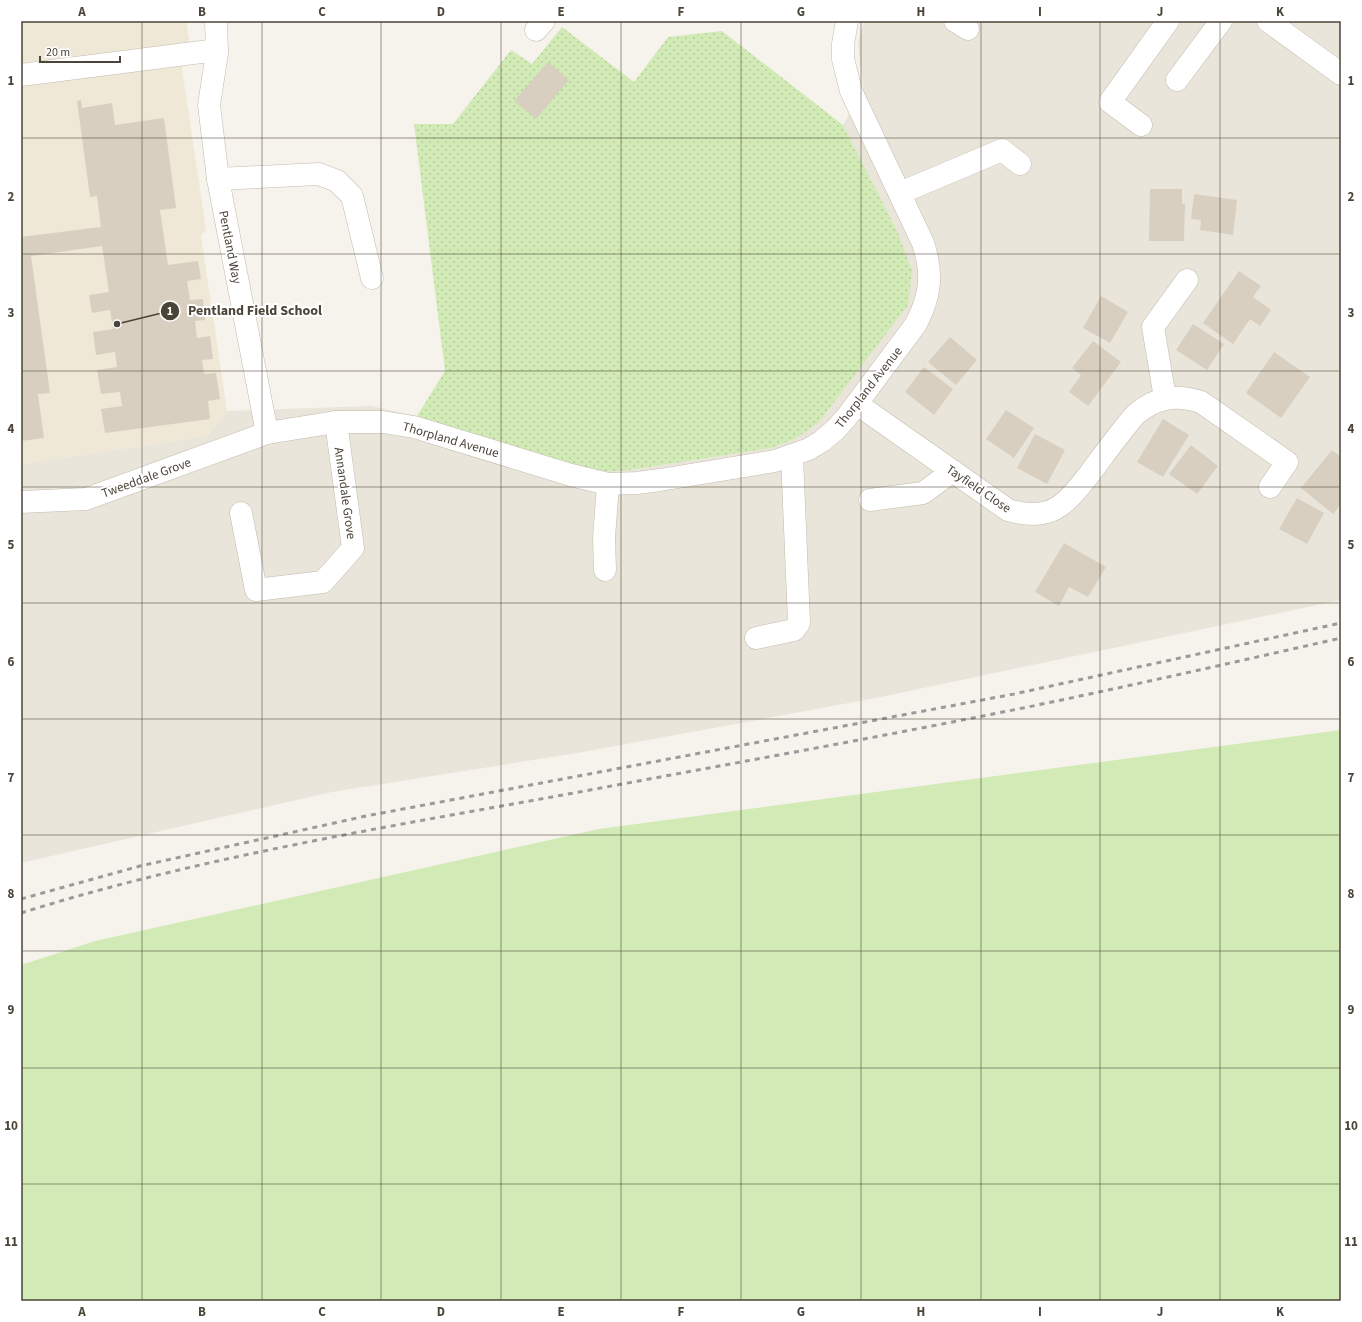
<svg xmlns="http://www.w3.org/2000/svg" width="1362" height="1322" font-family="'Source Sans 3',sans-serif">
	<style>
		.residential { fill: #eae5da }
		.education { fill: #efe8d6 }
		.grass { fill: #d2eab5 }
		.park { fill: url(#park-dots) }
		.building { fill: #d8cfc1 }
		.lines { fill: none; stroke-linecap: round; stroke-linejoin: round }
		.minor-casing { stroke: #c2bbae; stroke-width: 23 }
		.minor { stroke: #fff; stroke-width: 22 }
		.rail { stroke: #9a9a9a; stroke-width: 3; stroke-dasharray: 5 5; stroke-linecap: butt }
		.grid { fill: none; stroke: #4b4439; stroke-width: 1; stroke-opacity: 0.55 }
		.labels { text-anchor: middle; stroke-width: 4; stroke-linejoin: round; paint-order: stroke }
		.street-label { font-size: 13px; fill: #4b4439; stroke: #fff }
		.leader { fill: none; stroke: #4b4439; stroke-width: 1.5 }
		.callout-dot { fill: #4b4439; stroke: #fff; stroke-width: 1.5 }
		.mark-label { font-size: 12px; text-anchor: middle; font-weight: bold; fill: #fff }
		.callout-label { font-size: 14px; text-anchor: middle; font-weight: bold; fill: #4b4439; stroke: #fff; stroke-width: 4; stroke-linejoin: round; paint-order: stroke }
		.neatline { fill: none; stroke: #4b4439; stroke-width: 1.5 }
		.grid-label { font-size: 13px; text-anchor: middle; font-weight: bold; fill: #4b4439 }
	</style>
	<defs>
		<pattern id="park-dots" width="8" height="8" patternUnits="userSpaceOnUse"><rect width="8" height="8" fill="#d2eab5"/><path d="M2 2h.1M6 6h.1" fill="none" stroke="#b6ca9c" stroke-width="1.8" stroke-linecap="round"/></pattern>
	</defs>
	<rect width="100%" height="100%" fill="#f6f3ec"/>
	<!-- residential -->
	<path class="residential" d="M864 21H1341V600L876 698 583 752 332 792 21 863V464L207 436 227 411 371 406 417 416 568 466 630 470 771 448 795 439 898 233 843 125 863 89 858 43Z"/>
	<!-- education -->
	<path class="education" d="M21 21H186L191 50 182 69 206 229 201 236 227 411 207 436 21 464Z"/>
	<!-- grass -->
	<path class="grass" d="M1341 730V1301H21V965L95 941 599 829Z"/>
	<!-- park -->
	<path class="park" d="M562 27 634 82 668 37 722 31 843 125 898 233 912 271 908 305 818 423 795 439 771 448 630 470 600 472 568 466 417 416 445 371 414 124H453L511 50 532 64Z"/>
	<!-- building -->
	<g class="building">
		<path d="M548 62 569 80 536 119 514 101Z"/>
		<path d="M81 100 82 108 112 103 115 125 164 118 176 208 160 210 168 265 198 261 201 279 187 281 190 300 203 299 205 320 195 321 197 338 210 336 213 359 202 360 204 374 216 373 220 399 208 401 210 419 105 433 101 409 122 406 120 392 101 394 97 370 117 367 115 352 96 355 93 332 113 329 110 310 92 313 89 295 109 292 102 246 31 256 50 393 38 394 44 438 21 441V237L101 227 97 196 90 197 77 101Z"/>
		<path d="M1150 189H1182V204H1185L1184 241H1149Z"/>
		<path d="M1194 194 1237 200 1233 235 1200 230 1201 220 1191 219Z"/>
		<path d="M1239 271 1261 286 1253 297 1271 310 1260 326 1250 319 1233 344 1203 323Z"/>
		<path d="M1101 296 1128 312 1110 343 1083 328Z"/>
		<path d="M1193 324 1224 344 1207 370 1176 350Z"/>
		<path d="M950 337 977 360 956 385 928 362Z"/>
		<path d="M1093 341 1121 362 1088 406 1069 392 1081 375 1072 368Z"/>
		<path d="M1274 352 1310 377 1281 418 1246 393Z"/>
		<path d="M924 367 953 389 934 415 905 392Z"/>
		<path d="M1006 410 1034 428 1014 458 986 439Z"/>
		<path d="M1163 419 1189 435 1163 477 1137 462Z"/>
		<path d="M1035 434 1065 450 1047 484 1017 468Z"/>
		<path d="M1191 445 1218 466 1197 494 1169 474Z"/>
		<path d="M1332 450 1341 457V504L1333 514 1301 488Z"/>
		<path d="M1297 498 1324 513 1307 544 1279 529Z"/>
		<path d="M1064 543 1106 567 1088 597 1069 587 1059 606 1035 592Z"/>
	</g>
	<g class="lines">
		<defs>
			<g id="minor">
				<path d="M216 21 217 53 209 105 218 179 267 433"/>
				<path d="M955 21 968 29"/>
				<path d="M1268 21 1341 74"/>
				<path d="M536 30 544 21"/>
				<path d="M21 75 217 50"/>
				<path d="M1177 80 1221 21"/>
				<path d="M1141 125 1110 102 1168 21"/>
				<path d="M218 179 319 174 337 181 352 196 372 278"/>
				<path d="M900 193 1002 150 1020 164"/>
				<path d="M1165 398 1153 327 1187 280"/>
				<path d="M857 404 1008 510C1052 523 1066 504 1091 472 1106 452 1120 432 1136 414 1157 397 1175 394 1201 402L1287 462 1270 487"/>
				<path d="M870 500 923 493 953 471"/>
				<path d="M21 502 86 499 267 433 336 422H383L414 427 571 475 608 484 637 483 660 480 775 461 809 449 822 441 835 430 846 418 916 324C931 295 933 274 923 243L851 91 843 59V44L847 21"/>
				<path d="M241 513 256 590 323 582 353 548 336 422"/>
				<path d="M605 570 604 538 608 484"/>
				<path d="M756 638 794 630 799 623 792 456"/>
			</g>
		</defs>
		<!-- minor casing -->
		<use href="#minor" class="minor-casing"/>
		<!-- minor -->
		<use href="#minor" class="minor"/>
		<!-- rail -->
		<g class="rail">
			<path d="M21 899 140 866 366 816 1014 694 1341 623"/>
			<path d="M21 913C206 855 400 825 590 790 735 763 879 737 1023 708 1130 686 1235 662 1341 638"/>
		</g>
	</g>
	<!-- grid -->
	<path class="grid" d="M142 21V1301M262 21V1301M381 21V1301M501 21V1301M621 21V1301M741 21V1301M861 21V1301M981 21V1301M1100 21V1301M1220 21V1301M21 138H1341M21 254H1341M21 371H1341M21 487H1341M21 603H1341M21 719H1341M21 835H1341M21 951H1341M21 1068H1341M21 1184H1341"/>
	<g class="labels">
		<!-- street labels -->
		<g class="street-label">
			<text transform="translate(231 247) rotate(79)" y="5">Pentland Way</text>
			<text transform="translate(868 387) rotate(-52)" y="5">Thorpland Avenue</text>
			<text transform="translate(451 439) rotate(16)" y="5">Thorpland Avenue</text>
			<text transform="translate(146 477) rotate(-20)" y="5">Tweeddale Grove</text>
			<text transform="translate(979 488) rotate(34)" y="5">Tayfield Close</text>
			<text transform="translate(346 493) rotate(82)" y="5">Annandale Grove</text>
		</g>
	</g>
	<!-- callouts -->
	<path class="leader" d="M117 324L170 311"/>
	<g class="callout-dot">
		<circle cx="117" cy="324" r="4"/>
		<circle cx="170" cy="311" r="10"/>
	</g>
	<g class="mark-label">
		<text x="170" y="315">1</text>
	</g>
	<g class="callout-label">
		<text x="255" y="315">Pentland Field School</text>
	</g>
	<!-- border -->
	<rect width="1362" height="1322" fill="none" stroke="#ffffff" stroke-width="44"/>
	<!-- scale -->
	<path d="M40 56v6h80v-6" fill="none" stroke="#4b4439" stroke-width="2"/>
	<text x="46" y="56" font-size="12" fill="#4b4439" stroke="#ffffff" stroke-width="3" paint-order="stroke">20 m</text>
	<rect x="22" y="22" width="1318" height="1278" class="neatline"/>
	<g class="grid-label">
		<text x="82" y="16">A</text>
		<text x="202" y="16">B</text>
		<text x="322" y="16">C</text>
		<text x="441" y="16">D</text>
		<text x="561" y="16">E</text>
		<text x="681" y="16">F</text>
		<text x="801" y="16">G</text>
		<text x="921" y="16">H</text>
		<text x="1040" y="16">I</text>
		<text x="1160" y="16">J</text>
		<text x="1280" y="16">K</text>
		<text x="11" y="85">1</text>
		<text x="1351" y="85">1</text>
		<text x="11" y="201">2</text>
		<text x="1351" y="201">2</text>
		<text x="11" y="317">3</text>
		<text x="1351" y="317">3</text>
		<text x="11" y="433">4</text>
		<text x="1351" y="433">4</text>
		<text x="11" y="549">5</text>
		<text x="1351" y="549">5</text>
		<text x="11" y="666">6</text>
		<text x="1351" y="666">6</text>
		<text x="11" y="782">7</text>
		<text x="1351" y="782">7</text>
		<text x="11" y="898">8</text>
		<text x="1351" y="898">8</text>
		<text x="11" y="1014">9</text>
		<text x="1351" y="1014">9</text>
		<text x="11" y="1130">10</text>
		<text x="1351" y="1130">10</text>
		<text x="11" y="1246">11</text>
		<text x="1351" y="1246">11</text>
		<text x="82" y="1316">A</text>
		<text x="202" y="1316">B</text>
		<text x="322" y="1316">C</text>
		<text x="441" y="1316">D</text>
		<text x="561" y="1316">E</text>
		<text x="681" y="1316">F</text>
		<text x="801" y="1316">G</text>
		<text x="921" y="1316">H</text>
		<text x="1040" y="1316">I</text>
		<text x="1160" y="1316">J</text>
		<text x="1280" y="1316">K</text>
	</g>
</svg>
